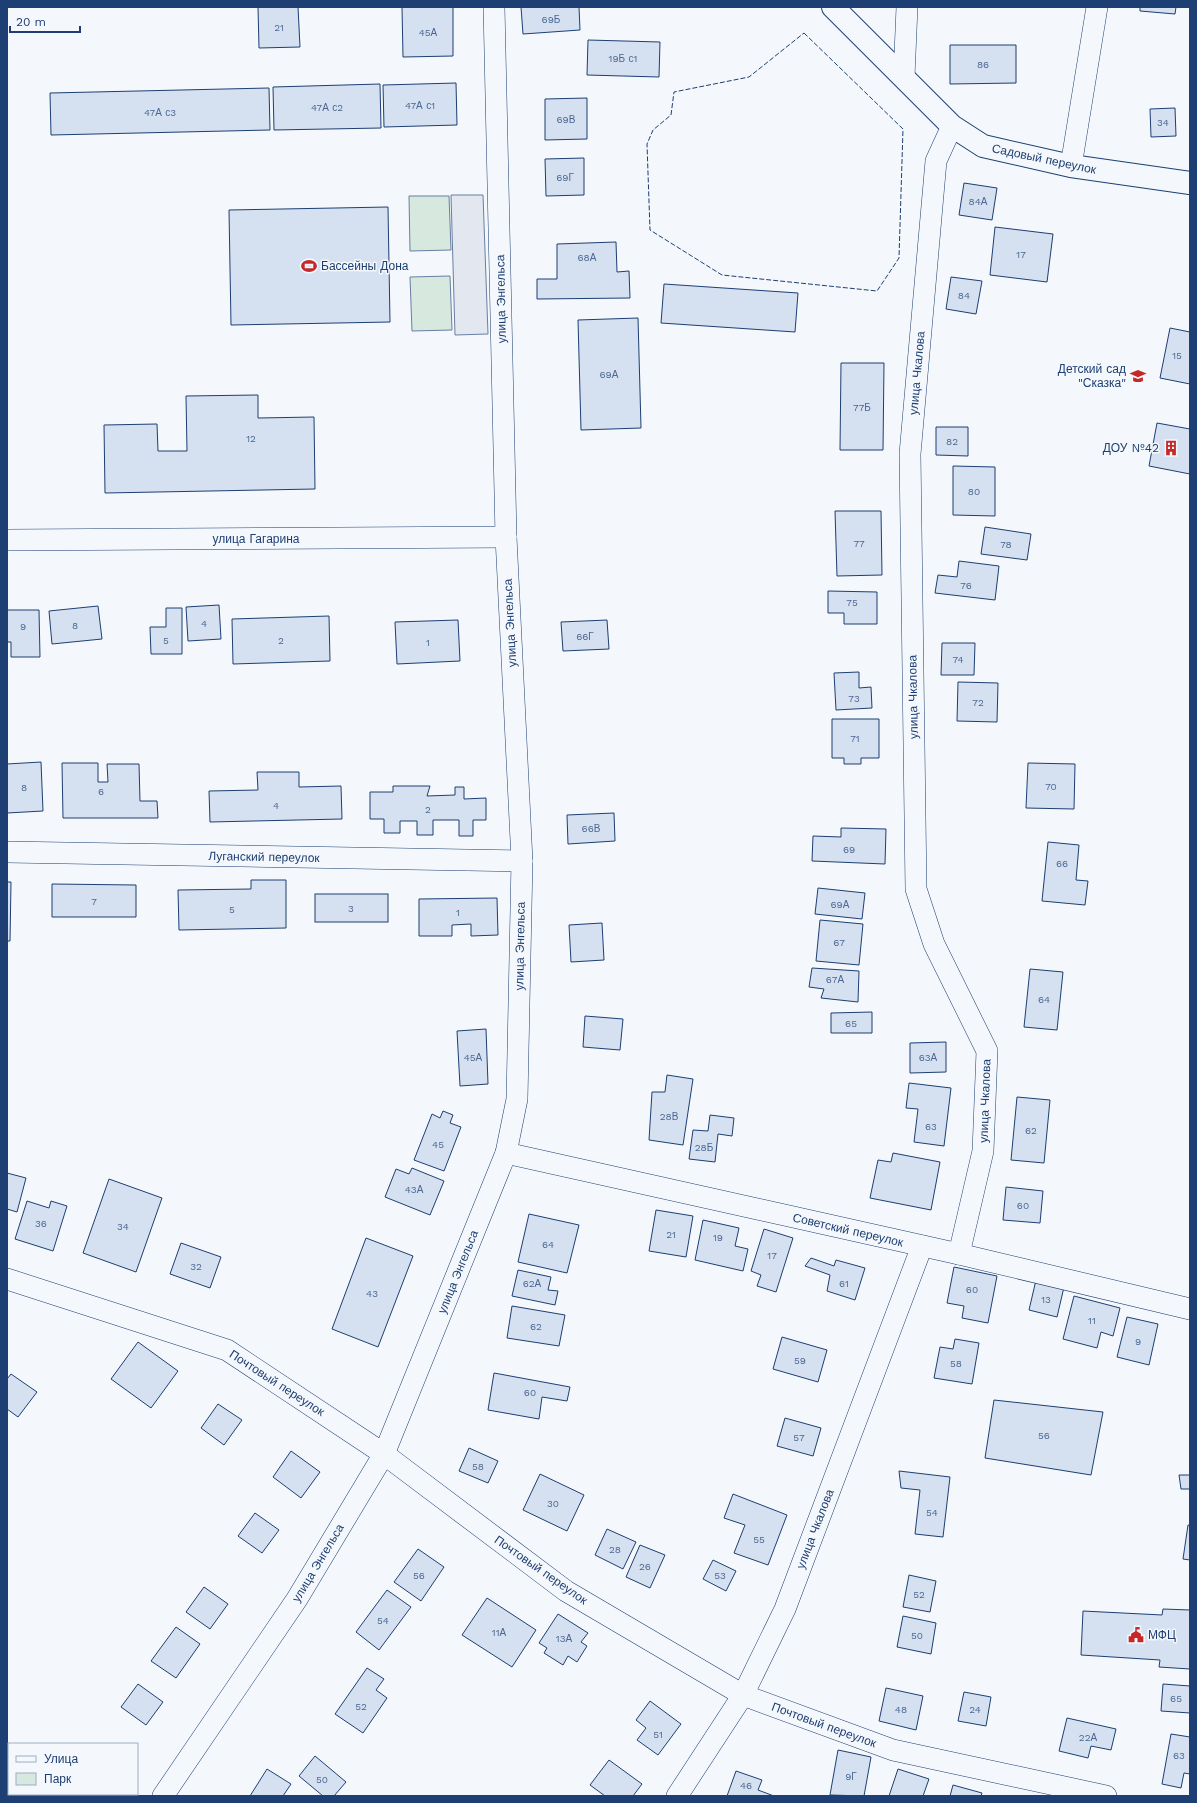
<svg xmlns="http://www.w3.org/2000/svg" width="1197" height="1803" font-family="'Work Sans',sans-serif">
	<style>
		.green { fill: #d7e8df; stroke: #687fa3 }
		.parking { fill: #e3e8f0; stroke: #687fa3 }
		.building { fill: #d5e0f0; stroke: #1d3f73 }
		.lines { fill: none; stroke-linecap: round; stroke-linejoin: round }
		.street-casing { stroke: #1d3f73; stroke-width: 22 }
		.secondary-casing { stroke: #1d3f73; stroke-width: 24 }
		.street { stroke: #f4f7fb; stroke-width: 21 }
		.secondary { stroke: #f4f7fb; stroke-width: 22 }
		.fence { stroke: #1d3f73; stroke-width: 1; stroke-dasharray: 5 2; stroke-linecap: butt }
		.labels { text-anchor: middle; stroke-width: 3; stroke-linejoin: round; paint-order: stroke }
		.number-label { font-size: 10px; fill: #4b6792 }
		.street-label { font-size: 12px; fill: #1d3f73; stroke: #f4f7fb }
		.poi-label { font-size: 12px; fill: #1d3f73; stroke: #f4f7fb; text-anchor: start }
	</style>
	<rect width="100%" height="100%" fill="#f4f7fb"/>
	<!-- green -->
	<g class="green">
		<path d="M409 196H449L451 250 410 251Z"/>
		<path d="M450 276 452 330 412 331 410 277Z"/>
	</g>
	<!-- parking -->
	<path class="parking" d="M451 195H483L488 334 455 335Z"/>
	<!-- building -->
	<g class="building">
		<path d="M258 7H298L300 47 259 48Z"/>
		<path d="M402 7H453V56L403 57Z"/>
		<path d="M521 7H579L580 30 523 34Z"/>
		<path d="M1140 7H1176L1175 14 1140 11Z"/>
		<path d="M588 40 660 42 659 77 587 75Z"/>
		<path d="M950 45H1016V83L950 84Z"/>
		<path d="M456 83 457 125 384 127 383 85Z"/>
		<path d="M380 84 381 128 274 130 273 87Z"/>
		<path d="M269 88 270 130 51 135 50 93Z"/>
		<path d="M587 98V139L545 140V99Z"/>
		<path d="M1175 108 1176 136 1151 137 1150 109Z"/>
		<path d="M584 158V195L546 196 545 159Z"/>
		<path d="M964 183 997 188 992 220 959 215Z"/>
		<path d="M388 207 390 322 231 325 229 210Z"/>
		<path d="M995 227 1053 234 1047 282 990 275Z"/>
		<path d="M616 242 617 272 629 271 630 298 537 299V279H557V244Z"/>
		<path d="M951 277 982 281 976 314 946 309Z"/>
		<path d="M664 284 798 293 795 332 661 323Z"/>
		<path d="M638 318 641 428 581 430 578 320Z"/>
		<path d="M1170 328 1190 332V384L1160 378Z"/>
		<path d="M841 363H884L883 450H840Z"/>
		<path d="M258 395V418L314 417 315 489 105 493 104 425 157 424 158 451H187L186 396Z"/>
		<path d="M1157 423 1190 429V474L1149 466Z"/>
		<path d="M936 427H968V456L936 455Z"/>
		<path d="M953 466 995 467V516L953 515Z"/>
		<path d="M835 511H881L882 575 837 576Z"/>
		<path d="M985 527 1031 534 1027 560 981 554Z"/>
		<path d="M959 561 999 566 995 600 935 593 938 575 957 577Z"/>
		<path d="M828 591 877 592V624H844V613H828Z"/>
		<path d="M219 605 221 639 188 641 186 607Z"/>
		<path d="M98 606 102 639 52 644 49 611Z"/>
		<path d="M166 608H182V654H151L150 627H166Z"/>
		<path d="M7 610H39L40 657H11V642H7Z"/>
		<path d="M329 616 330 661 233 664 232 619Z"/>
		<path d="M458 620 460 661 397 664 395 622Z"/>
		<path d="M607 620 609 649 563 651 561 622Z"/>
		<path d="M942 643H975L974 675H941Z"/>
		<path d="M859 672V688L871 687 872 708 836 710 834 673Z"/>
		<path d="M958 682 998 683 997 722 957 721Z"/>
		<path d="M832 719H879V758H861V764H844V758H832Z"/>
		<path d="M41 762 43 811 7 813V764Z"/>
		<path d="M62 763H98V782H108L107 764H139L140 801H157L158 818H63Z"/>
		<path d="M1028 763 1075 764 1074 809 1026 808Z"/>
		<path d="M257 772H299V787L341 786 342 819 210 822 209 791 258 790Z"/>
		<path d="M393 786H430L427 796 455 795V787H464V799L486 798V820H473V836H459V820H433V835H417V821H400V833H384V819H370V792H393Z"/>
		<path d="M614 813 615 841 568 844 567 815Z"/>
		<path d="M841 828 886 829 885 864 812 861 813 836 841 837Z"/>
		<path d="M1048 842 1079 845 1076 880 1088 881 1085 905 1042 901Z"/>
		<path d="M251 880H286V928L179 930 178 890 251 889Z"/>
		<path d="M7 882H11L10 941H7Z"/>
		<path d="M52 884 136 885V917H52Z"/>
		<path d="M818 888 865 893 862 919 815 914Z"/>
		<rect x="315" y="894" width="73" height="28"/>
		<path d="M497 898 498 935 471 936V924L452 925V936H419V899Z"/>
		<path d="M820 920 863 924 859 965 816 961Z"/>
		<path d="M602 923 604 960 571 962 569 925Z"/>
		<path d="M812 968 859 971 858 1002 821 998 824 989 809 987Z"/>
		<path d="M1030 969 1063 972 1057 1030 1024 1027Z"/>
		<path d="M872 1012V1033H831V1013Z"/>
		<path d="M585 1016 623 1019 620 1050 583 1047Z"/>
		<path d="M486 1029 488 1084 460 1086 457 1031Z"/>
		<path d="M946 1042V1072L910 1073V1043Z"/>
		<path d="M667 1075 693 1079 683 1145 649 1140 652 1092H665Z"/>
		<path d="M909 1083 951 1088 944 1146 914 1142 918 1109 906 1108Z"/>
		<path d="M1017 1097 1050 1100 1044 1163 1011 1160Z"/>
		<path d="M443 1111 453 1115 450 1123 461 1127 444 1171 414 1160 432 1114 440 1118Z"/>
		<path d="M710 1115 734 1118 732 1136 718 1134 715 1162 689 1159 693 1130 708 1131Z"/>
		<path d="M893 1153 940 1162 931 1210 870 1198 878 1160 891 1162Z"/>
		<path d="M412 1168 444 1181 430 1215 385 1197 396 1169 409 1174Z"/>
		<path d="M7 1173 26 1178 17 1212 7 1209Z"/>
		<path d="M109 1179 162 1198 136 1272 83 1253Z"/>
		<path d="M1006 1187 1043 1191 1040 1223 1003 1220Z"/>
		<path d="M27 1201 49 1208 51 1201 67 1206 53 1251 15 1239Z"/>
		<path d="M656 1210 693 1216 686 1257 649 1251Z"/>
		<path d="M529 1214 579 1225 567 1273 518 1262Z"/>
		<path d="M703 1220 739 1228 735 1246 748 1249 743 1271 695 1260Z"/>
		<path d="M764 1229 793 1238 776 1292 757 1286 761 1275 751 1271Z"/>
		<path d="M366 1238 413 1256 378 1347 332 1329Z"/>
		<path d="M181 1243 221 1257 210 1288 170 1274Z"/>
		<path d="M811 1258 834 1266 836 1260 865 1268 855 1300 827 1291 830 1275 805 1266Z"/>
		<path d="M954 1267 997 1276 988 1323 962 1318 964 1306 947 1303Z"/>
		<path d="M518 1270 551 1277 548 1290 558 1291 555 1305 512 1296Z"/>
		<path d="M1036 1280 1064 1287 1057 1317 1029 1310Z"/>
		<path d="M1074 1296 1120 1308 1113 1336 1101 1332 1097 1348 1063 1339Z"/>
		<path d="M512 1306 565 1315 559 1346 507 1338Z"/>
		<path d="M1127 1317 1158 1324 1149 1365 1117 1357Z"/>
		<path d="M782 1337 827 1350 818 1382 773 1369Z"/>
		<path d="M955 1339 979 1343 972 1384 934 1378 940 1347 953 1349Z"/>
		<path d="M138 1342 178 1371 151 1408 111 1379Z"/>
		<path d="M494 1373 570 1387 567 1401 542 1397 539 1419 488 1410Z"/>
		<path d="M11 1374 37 1392 18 1417 7 1409V1379Z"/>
		<path d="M994 1400 1103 1412 1091 1475 985 1458Z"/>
		<path d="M218 1404 242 1420 224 1445 201 1428Z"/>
		<path d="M785 1418 821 1428 813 1456 777 1446Z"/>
		<path d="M469 1448 498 1461 488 1483 459 1471Z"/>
		<path d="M291 1451 320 1472 301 1498 273 1477Z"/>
		<path d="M899 1471 950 1477 943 1537 915 1534 920 1490 901 1488Z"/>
		<path d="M540 1474 584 1495 567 1531 523 1510Z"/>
		<path d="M1179 1475H1190V1489H1181Z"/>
		<path d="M733 1494 787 1515 768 1565 734 1553 745 1525 724 1518Z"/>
		<path d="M255 1513 279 1530 262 1553 238 1536Z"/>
		<path d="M1188 1525H1190V1560L1183 1559Z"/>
		<path d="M607 1529 636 1542 623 1569 595 1555Z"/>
		<path d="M640 1545 665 1555 650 1588 626 1577Z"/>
		<path d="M418 1549 444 1567 421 1601 394 1582Z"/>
		<path d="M713 1560 736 1571 726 1591 703 1579Z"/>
		<path d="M909 1575 936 1581 930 1612 903 1607Z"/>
		<path d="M204 1587 228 1604 210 1629 186 1612Z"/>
		<path d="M387 1590 411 1607 379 1650 356 1632Z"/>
		<path d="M487 1598 536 1630 512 1667 462 1635Z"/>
		<path d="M1163 1609 1190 1610V1669L1159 1667 1160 1660 1081 1655 1083 1611 1162 1615Z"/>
		<path d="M558 1614 588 1633 581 1642 587 1646 577 1662 568 1656 563 1665 544 1653 547 1648 539 1643Z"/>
		<path d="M903 1616 936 1623 931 1654 897 1647Z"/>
		<path d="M176 1627 200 1644 176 1678 151 1661Z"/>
		<path d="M367 1668 384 1679 376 1690 387 1698 363 1733 335 1714Z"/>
		<path d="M138 1684 163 1702 146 1725 121 1707Z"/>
		<path d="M1163 1684 1190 1686V1713L1161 1711Z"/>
		<path d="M886 1688 923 1696 916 1730 879 1721Z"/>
		<path d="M964 1692 991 1697 986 1726 958 1721Z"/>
		<path d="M650 1701 681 1724 658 1755 637 1740 646 1728 636 1720Z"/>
		<path d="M1067 1718 1116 1729 1111 1750 1091 1746 1088 1758 1059 1751Z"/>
		<path d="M1171 1734 1190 1737V1774L1184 1773 1181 1788 1162 1784Z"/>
		<path d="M838 1750 871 1757 864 1796 830 1795Z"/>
		<path d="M315 1756 346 1782 334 1796H323L299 1776Z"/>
		<path d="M609 1760 642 1784 633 1796H605L590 1785Z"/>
		<path d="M267 1769 291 1784 283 1796H250Z"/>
		<path d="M898 1769 929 1779 923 1796H889Z"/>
		<path d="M736 1771 762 1780 758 1790 774 1796H727Z"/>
		<path d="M953 1785 982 1793 981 1796H950Z"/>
	</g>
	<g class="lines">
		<defs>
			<g id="street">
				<path d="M904 77 907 7"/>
				<path d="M952 126 936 161 910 454 916 889 934 944 987 1051 983 1151 959 1254"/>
				<path d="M1071 166 1097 7"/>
				<path d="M7 540 506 537"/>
				<path d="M7 852 522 861"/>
				<path d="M506 1153 959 1254 1190 1309"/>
				<path d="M7 1279 227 1350 384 1454 566 1591 743 1695 893 1750 1106 1796"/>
				<path d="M163 1796 297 1599 384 1454 506 1153 517 1099 522 861 506 537 494 7"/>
				<path d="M677 1796 743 1695 785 1609 922 1246"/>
			</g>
			<path id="secondary" d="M833 7 952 126 983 146 1071 166 1190 183"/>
		</defs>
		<!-- street casing -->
		<use href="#street" class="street-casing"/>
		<!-- secondary casing -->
		<use href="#secondary" class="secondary-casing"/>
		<!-- street -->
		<use href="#street" class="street"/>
		<!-- secondary -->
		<use href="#secondary" class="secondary"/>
		<!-- fence -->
		<path class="fence" d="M804 33 903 129 899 258 877 291 722 275 650 230 647 144 653 130 671 115 674 92 749 77Z"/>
	</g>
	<!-- icons -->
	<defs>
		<symbol id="stadium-bare" viewBox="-9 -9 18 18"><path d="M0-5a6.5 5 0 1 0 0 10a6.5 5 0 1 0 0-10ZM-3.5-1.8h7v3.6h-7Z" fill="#c62828" stroke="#f4f7fb" stroke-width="2.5" paint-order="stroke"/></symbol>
		<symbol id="school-bare" viewBox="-9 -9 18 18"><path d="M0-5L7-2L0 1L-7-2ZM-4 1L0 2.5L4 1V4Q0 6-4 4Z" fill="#c62828" stroke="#f4f7fb" stroke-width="2.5" paint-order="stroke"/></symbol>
		<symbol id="building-bare" viewBox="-9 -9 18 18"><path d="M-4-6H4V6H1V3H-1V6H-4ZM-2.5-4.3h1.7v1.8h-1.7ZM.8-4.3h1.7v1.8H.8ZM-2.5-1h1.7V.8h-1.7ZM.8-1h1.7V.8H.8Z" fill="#c62828" stroke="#f4f7fb" stroke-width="2.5" paint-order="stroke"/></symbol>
		<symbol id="civic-bare" viewBox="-9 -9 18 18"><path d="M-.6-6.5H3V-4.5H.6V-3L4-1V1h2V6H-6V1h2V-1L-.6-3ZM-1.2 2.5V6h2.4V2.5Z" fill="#c62828" stroke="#f4f7fb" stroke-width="2.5" paint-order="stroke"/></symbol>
	</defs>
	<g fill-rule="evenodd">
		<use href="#stadium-bare" x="298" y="255" width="22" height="22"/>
		<use href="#school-bare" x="1127" y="365" width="22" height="22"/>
		<use href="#building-bare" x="1160" y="437" width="22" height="22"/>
		<use href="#civic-bare" x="1125" y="1624" width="22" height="22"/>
	</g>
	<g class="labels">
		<!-- number labels -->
		<g class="number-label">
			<text x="551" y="23">69Б</text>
			<text x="279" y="31">21</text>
			<text x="428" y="36">45А</text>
			<text x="623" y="62">19Б с1</text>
			<text x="983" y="68">86</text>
			<text x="420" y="109">47А с1</text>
			<text x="327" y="111">47А с2</text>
			<text x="160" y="116">47А с3</text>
			<text x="566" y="123">69В</text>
			<text x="1163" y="126">34</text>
			<text x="565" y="181">69Г</text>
			<text x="978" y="205">84А</text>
			<text x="1021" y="258">17</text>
			<text x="587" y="261">68А</text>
			<text x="964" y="299">84</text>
			<text x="1177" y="359">15</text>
			<text x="609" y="378">69А</text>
			<text x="862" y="411">77Б</text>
			<text x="251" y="442">12</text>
			<text x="952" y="445">82</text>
			<text x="974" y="495">80</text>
			<text x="859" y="547">77</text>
			<text x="1006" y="548">78</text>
			<text x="966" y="589">76</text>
			<text x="852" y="606">75</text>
			<text x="204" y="627">4</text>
			<text x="75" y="629">8</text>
			<text x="23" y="630">9</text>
			<text x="585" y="640">66Г</text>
			<text x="166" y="644">5</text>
			<text x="281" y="644">2</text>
			<text x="428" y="646">1</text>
			<text x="958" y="663">74</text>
			<text x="854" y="702">73</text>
			<text x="978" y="706">72</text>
			<text x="855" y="742">71</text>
			<text x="1051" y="790">70</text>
			<text x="24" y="791">8</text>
			<text x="101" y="795">6</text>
			<text x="276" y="809">4</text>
			<text x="428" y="813">2</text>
			<text x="591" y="832">66В</text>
			<text x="849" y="853">69</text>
			<text x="1062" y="867">66</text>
			<text x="94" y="905">7</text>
			<text x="840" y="908">69А</text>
			<text x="351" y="912">3</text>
			<text x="232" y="913">5</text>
			<text x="458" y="916">1</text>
			<text x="839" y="946">67</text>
			<text x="835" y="983">67А</text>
			<text x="1044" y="1003">64</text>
			<text x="851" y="1027">65</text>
			<text x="473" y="1061">45А</text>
			<text x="928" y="1061">63А</text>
			<text x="669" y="1120">28В</text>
			<text x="931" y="1130">63</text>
			<text x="1031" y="1134">62</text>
			<text x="438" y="1148">45</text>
			<text x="704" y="1151">28Б</text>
			<text x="414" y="1193">43А</text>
			<text x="1023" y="1209">60</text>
			<text x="41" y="1227">36</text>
			<text x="123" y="1230">34</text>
			<text x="671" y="1238">21</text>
			<text x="718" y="1241">19</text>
			<text x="548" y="1248">64</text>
			<text x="772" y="1259">17</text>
			<text x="196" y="1270">32</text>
			<text x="532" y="1287">62А</text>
			<text x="844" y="1287">61</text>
			<text x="972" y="1293">60</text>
			<text x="372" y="1297">43</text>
			<text x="1046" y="1303">13</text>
			<text x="1092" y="1324">11</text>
			<text x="536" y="1330">62</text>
			<text x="1138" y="1345">9</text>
			<text x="800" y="1364">59</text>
			<text x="956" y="1367">58</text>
			<text x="530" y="1396">60</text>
			<text x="1044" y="1439">56</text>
			<text x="799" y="1441">57</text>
			<text x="478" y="1470">58</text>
			<text x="553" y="1507">30</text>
			<text x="932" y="1516">54</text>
			<text x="759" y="1543">55</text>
			<text x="615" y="1553">28</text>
			<text x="645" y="1570">26</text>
			<text x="419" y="1579">56</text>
			<text x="720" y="1579">53</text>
			<text x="919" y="1598">52</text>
			<text x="383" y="1624">54</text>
			<text x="499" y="1636">11А</text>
			<text x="917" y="1639">50</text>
			<text x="564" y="1642">13А</text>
			<text x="1176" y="1702">65</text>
			<text x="361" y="1710">52</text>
			<text x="901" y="1713">48</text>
			<text x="975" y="1713">24</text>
			<text x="658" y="1738">51</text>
			<text x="1088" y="1741">22А</text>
			<text x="1179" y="1759">63</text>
			<text x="851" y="1780">9Г</text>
			<text x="322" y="1783">50</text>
			<text x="746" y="1789">46</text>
		</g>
		<!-- street labels -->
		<g class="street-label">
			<text transform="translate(1044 159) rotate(12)" y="4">Садовый переулок</text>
			<text transform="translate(501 299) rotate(-91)" y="4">улица Энгельса</text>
			<text transform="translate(917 373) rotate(-85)" y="4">улица Чкалова</text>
			<text x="256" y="543">улица Гагарина</text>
			<text transform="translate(510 623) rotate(-93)" y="4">улица Энгельса</text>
			<text transform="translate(913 697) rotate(-91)" y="4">улица Чкалова</text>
			<text transform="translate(264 857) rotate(1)" y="4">Луганский переулок</text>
			<text transform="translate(520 946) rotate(-89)" y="4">улица Энгельса</text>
			<text transform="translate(985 1101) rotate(-88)" y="4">улица Чкалова</text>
			<text transform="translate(848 1230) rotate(13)" y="4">Советский переулок</text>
			<text transform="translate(458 1272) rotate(-68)" y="4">улица Энгельса</text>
			<text transform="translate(277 1383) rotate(33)" y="4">Почтовый переулок</text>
			<text transform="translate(815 1529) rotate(-69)" y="4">улица Чкалова</text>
			<text transform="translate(318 1563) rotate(-59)" y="4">улица Энгельса</text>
			<text transform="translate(541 1570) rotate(35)" y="4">Почтовый переулок</text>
			<text transform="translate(824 1725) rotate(20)" y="4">Почтовый переулок</text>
		</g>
		<!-- poi labels -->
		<g class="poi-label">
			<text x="321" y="270">Бассейны Дона</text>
			<text x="1126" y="373" text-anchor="end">Детский сад<tspan x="1126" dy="14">"Сказка"</tspan></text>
			<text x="1159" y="452" text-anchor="end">ДОУ №42</text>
			<text x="1148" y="1639">МФЦ</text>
		</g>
	</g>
	<!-- border -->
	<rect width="1197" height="1803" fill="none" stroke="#1d3f73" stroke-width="16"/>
	<!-- legend -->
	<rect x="8" y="1743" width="130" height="52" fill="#f4f7fb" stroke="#9eadc5"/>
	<rect x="16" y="1756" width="20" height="6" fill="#f4f7fb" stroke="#9eadc5"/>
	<text x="44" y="1763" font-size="12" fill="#1d3f73">Улица</text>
	<rect x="16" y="1773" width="20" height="12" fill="#d7e8df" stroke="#9eadc5"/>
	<text x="44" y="1783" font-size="12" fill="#1d3f73">Парк</text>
	<!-- scale -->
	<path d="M10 26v6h70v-6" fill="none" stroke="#1d3f73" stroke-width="2"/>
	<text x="16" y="26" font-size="12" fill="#1d3f73" stroke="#f4f7fb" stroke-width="3" paint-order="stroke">20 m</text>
</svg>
